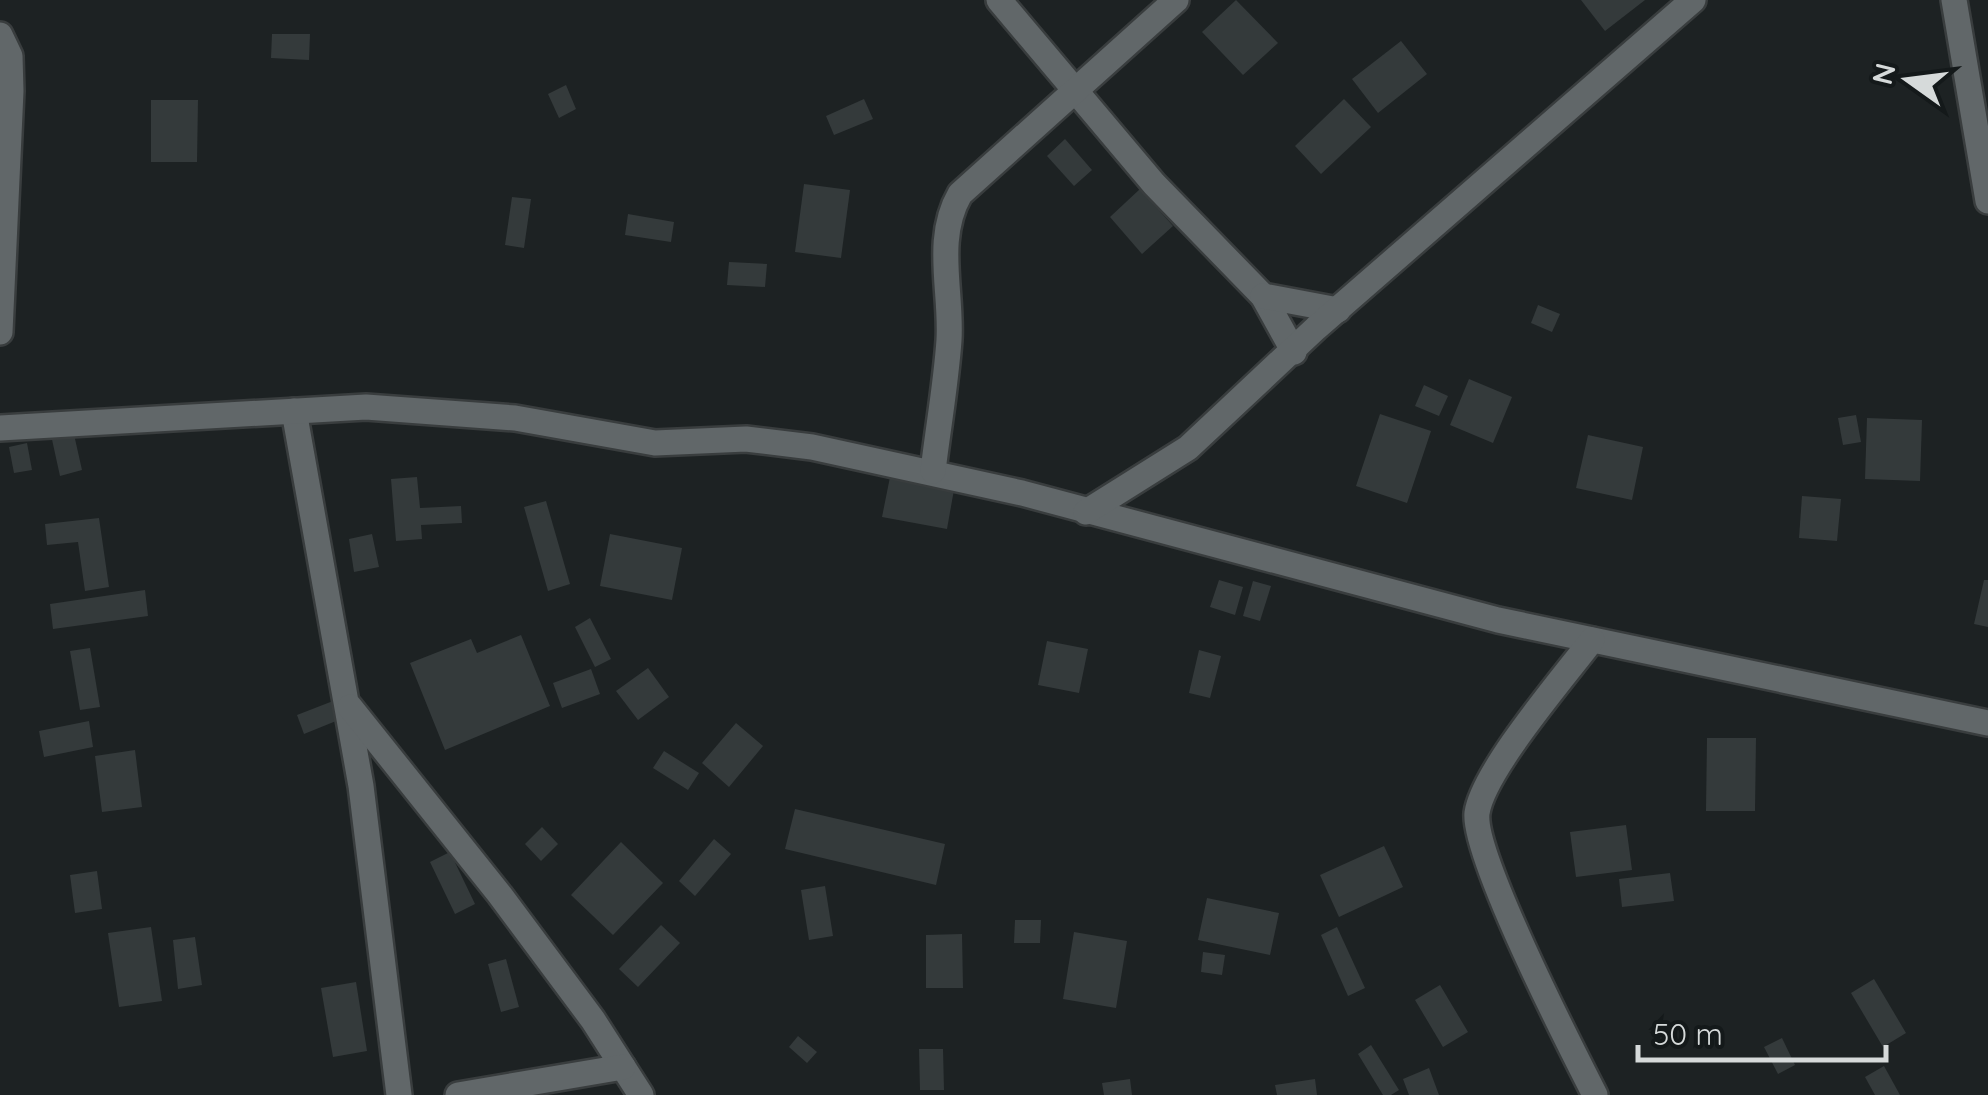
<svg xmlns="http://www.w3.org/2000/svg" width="1988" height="1095" font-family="Quicksand,sans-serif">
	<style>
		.building { fill: #343a3b }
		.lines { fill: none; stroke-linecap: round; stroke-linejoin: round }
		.minor-casing { stroke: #393d3e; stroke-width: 30 }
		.minor { stroke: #616769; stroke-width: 25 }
	</style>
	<rect width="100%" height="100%" fill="#1d2223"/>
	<!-- building -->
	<g class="building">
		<path d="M1236 0 1278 43 1243 75 1202 32Z"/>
		<path d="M1581 0H1645L1605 31Z"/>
		<path d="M272 34H310L309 60 271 58Z"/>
		<path d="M1401 41 1427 74 1378 113 1352 79Z"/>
		<path d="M566 85 576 109 559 118 548 94Z"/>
		<path d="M864 99 873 119 834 135 826 116Z"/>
		<path d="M1344 99 1371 127 1321 174 1295 146Z"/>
		<path d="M151 100H198L197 162H151Z"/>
		<path d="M1065 139 1092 170 1074 186 1047 156Z"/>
		<path d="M804 184 850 190 841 258 795 252Z"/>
		<path d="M1140 189 1173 226 1142 254 1110 217Z"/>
		<path d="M512 197 531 199 524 248 505 245Z"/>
		<path d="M628 214 674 222 671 242 625 235Z"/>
		<path d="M729 262 767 264 765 287 727 285Z"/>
		<path d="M1538 305 1560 314 1552 332 1531 323Z"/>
		<path d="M1469 379 1512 397 1493 443 1450 425Z"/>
		<path d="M1424 385 1448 396 1439 416 1415 406Z"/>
		<path d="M1380 414 1431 431 1407 503 1356 486Z"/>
		<path d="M1856 415 1861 442 1843 445 1838 418Z"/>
		<path d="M1867 418 1922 420 1920 481 1865 479Z"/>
		<path d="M73 430 82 470 60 476 51 435Z"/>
		<path d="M1588 435 1643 447 1632 500 1576 488Z"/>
		<path d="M27 443 32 470 14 473 9 447Z"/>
		<path d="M891 472 955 484 947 529 882 517Z"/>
		<path d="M417 477 420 508 461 506 462 523 421 525 422 539 396 541 391 479Z"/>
		<path d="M1802 496 1841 499 1837 541 1799 538Z"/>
		<path d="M546 501 570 584 548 591 524 507Z"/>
		<path d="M99 518 109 587 85 591 78 542 47 545 45 524Z"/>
		<path d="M372 534 379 567 354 572 349 539Z"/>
		<path d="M610 534 682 548 672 600 600 586Z"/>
		<path d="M1219 580 1243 587 1235 615 1210 607Z"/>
		<path d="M1984 580H1988V627L1974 624Z"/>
		<path d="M1253 581 1271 586 1260 621 1243 616Z"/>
		<path d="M145 590 148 616 53 629 50 604Z"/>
		<path d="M590 618 611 659 595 667 575 627Z"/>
		<path d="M521 635 550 706 445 750 410 663 471 639 477 653Z"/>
		<path d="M1047 641 1088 649 1079 693 1038 685Z"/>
		<path d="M90 648 100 707 80 710 70 651Z"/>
		<path d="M1199 650 1221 656 1210 698 1189 693Z"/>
		<path d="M648 668 669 697 638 720 616 691Z"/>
		<path d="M591 669 600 694 562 708 553 683Z"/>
		<path d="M333 701 341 719 304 734 297 715Z"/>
		<path d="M89 721 93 747 44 757 39 731Z"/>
		<path d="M736 723 763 746 729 787 702 763Z"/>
		<path d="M1707 738H1756L1755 811H1706Z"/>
		<path d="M135 750 142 807 102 812 95 756Z"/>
		<path d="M664 751 699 773 688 790 653 768Z"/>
		<path d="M795 809 945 844 936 885 785 849Z"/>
		<path d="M1626 825 1632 870 1576 877 1570 832Z"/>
		<path d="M542 827 558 844 541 861 525 844Z"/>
		<path d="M714 839 731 854 695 896 679 881Z"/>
		<path d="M621 842 663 883 613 935 571 895Z"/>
		<path d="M1384 846 1403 887 1339 917 1320 875Z"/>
		<path d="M450 852 475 904 455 914 430 862Z"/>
		<path d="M97 871 102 909 75 913 70 875Z"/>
		<path d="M1670 873 1674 901 1622 907 1619 879Z"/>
		<path d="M825 886 833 936 809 940 801 890Z"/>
		<path d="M1207 898 1279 913 1270 955 1198 940Z"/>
		<path d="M1015 920H1041L1040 943H1014Z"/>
		<path d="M661 925 680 943 638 987 619 969Z"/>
		<path d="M151 927 162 1001 119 1007 108 933Z"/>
		<path d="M1337 927 1365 988 1348 996 1321 935Z"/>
		<path d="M1074 932 1127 941 1116 1008 1063 999Z"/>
		<path d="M962 934 963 988H926V935Z"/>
		<path d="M195 937 202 985 178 989 173 940Z"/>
		<path d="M1203 952 1225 955 1222 975 1201 972Z"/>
		<path d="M506 959 519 1007 501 1012 488 964Z"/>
		<path d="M1874 979 1906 1033 1883 1047 1851 993Z"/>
		<path d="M356 982 367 1051 333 1057 321 988Z"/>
		<path d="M1440 985 1468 1032 1443 1047 1415 1000Z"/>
		<path d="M798 1036 817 1052 807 1063 789 1047Z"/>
		<path d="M1782 1038 1795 1065 1778 1074 1764 1047Z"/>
		<path d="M1371 1045 1399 1090 1391 1095H1383L1358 1054Z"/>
		<path d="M919 1049H943L944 1090H920Z"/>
		<path d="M1884 1066 1900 1095H1875L1865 1077Z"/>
		<path d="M1429 1068 1439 1095H1409L1403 1079Z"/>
		<path d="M1130 1079 1132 1095H1104L1102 1083Z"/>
		<path d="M1315 1079 1317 1095H1277L1275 1085Z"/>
	</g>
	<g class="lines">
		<defs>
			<g id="minor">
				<path d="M999 0 1154 184 1263 296 1294 352"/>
				<path d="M1954 0 1988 201"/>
				<path d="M0 35 10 56 11 91 0 332"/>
				<path d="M1263 296 1338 310"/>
				<path d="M294 411 361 786 399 1095"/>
				<path d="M0 428 366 407 515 418 655 443 746 439 812 447 1022 493 1498 620 1988 723"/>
				<path d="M933 471C938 428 946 384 949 340 952 291 934 239 960 194L1176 0"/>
				<path d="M1086 512 1188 448 1316 328 1693 0"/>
				<path d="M1592 640C1564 677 1483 771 1477 813 1472 855 1571 1048 1595 1095"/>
				<path d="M350 707 500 895 593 1020 641 1095"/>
				<path d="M458 1095 623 1067"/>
			</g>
		</defs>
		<!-- minor casing -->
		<use href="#minor" class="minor-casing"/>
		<!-- minor -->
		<use href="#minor" class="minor"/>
	</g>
	<!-- north arrow -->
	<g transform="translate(1908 80) rotate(284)" stroke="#14191a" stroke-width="8" paint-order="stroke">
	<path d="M0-8L18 38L0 25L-18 38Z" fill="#d6dada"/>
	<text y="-15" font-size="28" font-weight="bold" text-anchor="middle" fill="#d6dada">N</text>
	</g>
	<!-- scale -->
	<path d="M1638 1045v15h248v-15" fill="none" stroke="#d6dada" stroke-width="5"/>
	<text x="1653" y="1045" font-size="30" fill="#d6dada" stroke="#14191a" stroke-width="8" paint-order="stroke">50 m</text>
</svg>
